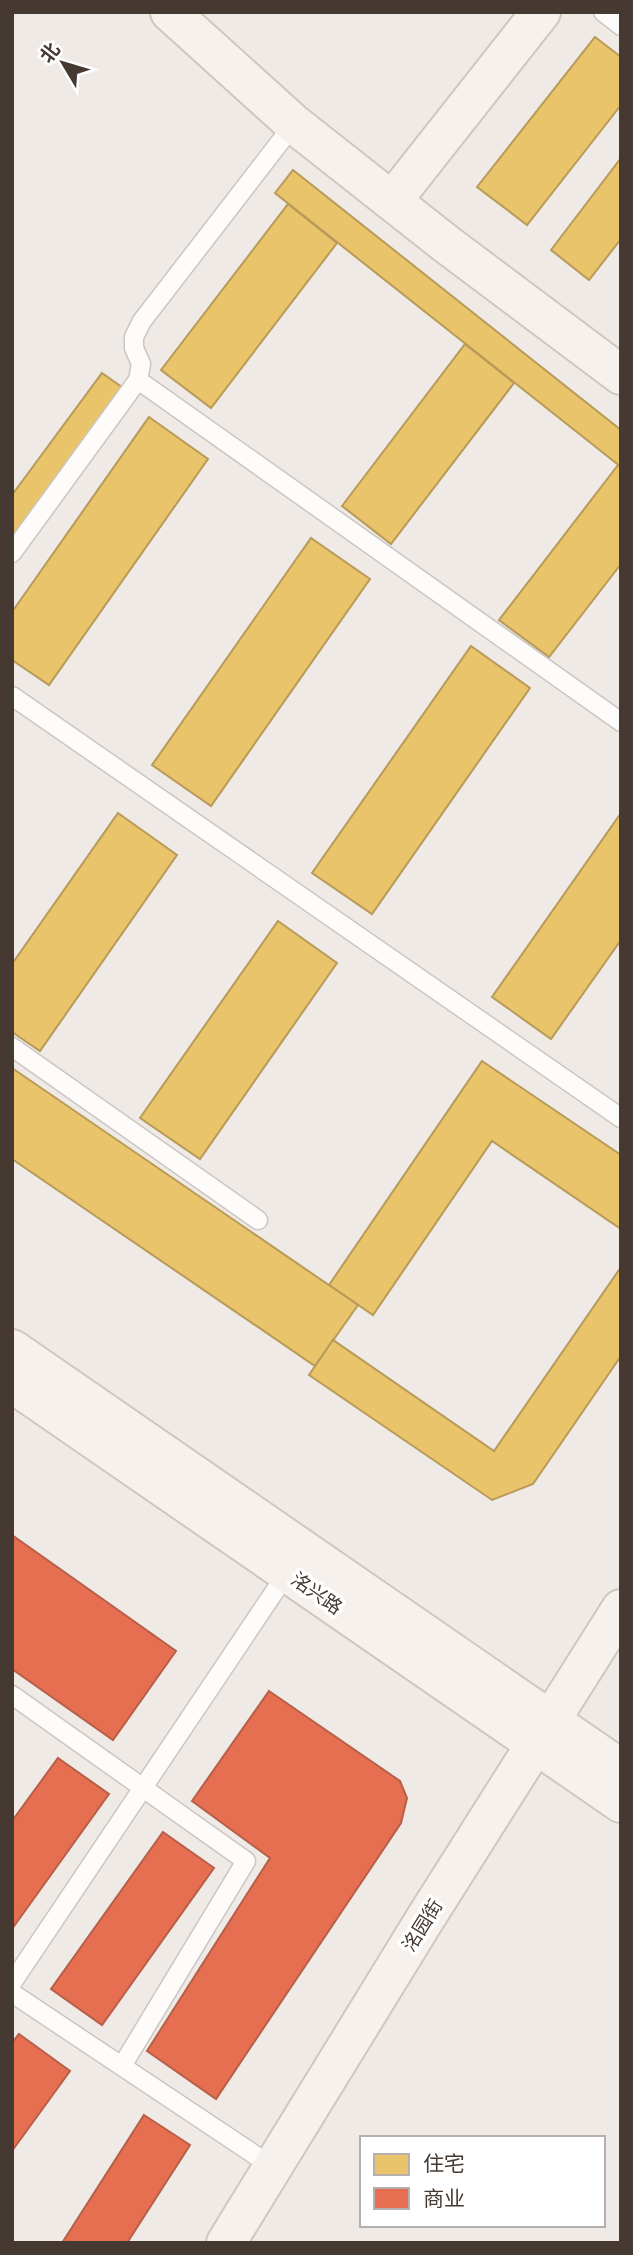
<svg xmlns="http://www.w3.org/2000/svg" width="633" height="2255" font-family="'Alegreya Sans','Noto Sans SC',sans-serif">
	<style>
		.homes { fill: #e9c46a; stroke: #b89a59; stroke-width: 2 }
		.shops { fill: #e76f51; stroke: #b75f48; stroke-width: 2 }
		.lines { fill: none; stroke-linecap: round; stroke-linejoin: round }
		.lane-casing { stroke: #ccc6c2; stroke-width: 21 }
		.secondary-casing { stroke: #d1c6bd; stroke-width: 42 }
		.lane { stroke: #fdfcfb; stroke-width: 18 }
		.secondary { stroke: #f6f1ed; stroke-width: 38 }
		.labels { text-anchor: middle; stroke-width: 7; stroke-linejoin: round; paint-order: stroke }
		.street-label { font-size: 19px; fill: #463932; stroke: #fff }
	</style>
	<rect width="100%" height="100%" fill="#efeae6"/>
	<!-- homes -->
	<g class="homes">
		<path d="M595 37 621 57V105L527 225 477 187Z"/>
		<path d="M621 158V239L589 280 551 250Z"/>
		<path d="M293 170 621 430V467L275 193Z"/>
		<path d="M288 204 337 243 211 408 161 370Z"/>
		<path d="M465 344 514 383 391 544 342 506Z"/>
		<path d="M102 373 126 390 12 546V495Z"/>
		<path d="M149 417 208 459 49 685 12 660V612Z"/>
		<path d="M618 465 621 467V564L549 657 499 620Z"/>
		<path d="M311 538 370 579 211 806 152 765Z"/>
		<path d="M471 646 530 688 372 914 312 873Z"/>
		<path d="M118 813 177 855 40 1051 12 1032V964Z"/>
		<path d="M621 813V940L551 1039 492 997Z"/>
		<path d="M278 921 337 963 200 1159 140 1118Z"/>
		<path d="M482 1061 621 1155V1229L492 1141 373 1315 329 1285Z"/>
		<path d="M12 1068 358 1305 315 1366 12 1159Z"/>
		<path d="M621 1267V1356L533 1484 492 1500 309 1375 333 1340 494 1451Z"/>
	</g>
	<!-- shops -->
	<g class="shops">
		<path d="M12 1535 176 1651 113 1740 12 1669Z"/>
		<path d="M269 1691 400 1781 407 1798 401 1823 216 2099 147 2051 270 1858 192 1801Z"/>
		<path d="M58 1758 109 1794 12 1929V1821Z"/>
		<path d="M163 1832 214 1868 102 2025 51 1989Z"/>
		<path d="M19 2034 70 2071 12 2151V2043Z"/>
		<path d="M144 2115 190 2145 127 2243H62Z"/>
	</g>
	<g class="lines">
		<defs>
			<g id="lane">
				<path d="M603 12 621 26"/>
				<path d="M138 380 621 722"/>
				<path d="M12 553 138 380 141 364 134 348V337L142 321 294 124"/>
				<path d="M12 696 621 1118"/>
				<path d="M12 1047 258 1220"/>
				<path d="M12 1695 246 1861 122 2066"/>
				<path d="M12 1983 287 1573"/>
				<path d="M12 1993 273 2167"/>
			</g>
			<g id="secondary">
				<path d="M170 12 294 124 445 243 621 375"/>
				<path d="M392 201 541 12"/>
				<path d="M12 1349 621 1769"/>
				<path d="M12 1383 621 1803"/>
				<path d="M226 2243 425 1919 621 1609"/>
			</g>
		</defs>
		<!-- lane casing -->
		<use href="#lane" class="lane-casing"/>
		<!-- secondary casing -->
		<use href="#secondary" class="secondary-casing"/>
		<!-- lane -->
		<use href="#lane" class="lane"/>
		<!-- secondary -->
		<use href="#secondary" class="secondary"/>
	</g>
	<g class="labels">
		<!-- street labels -->
		<g class="street-label">
			<text transform="translate(317 1593) rotate(35)" y="7">洺兴路</text>
			<text transform="translate(422 1925) rotate(-58)" y="7">洺园街</text>
		</g>
	</g>
	<!-- border -->
	<rect width="633" height="2255" fill="none" stroke="#463932" stroke-width="28"/>
	<!-- legend -->
	<rect x="360" y="2136" width="245" height="91" fill="#ffffff" stroke="#b5b0ad" stroke-width="2"/>
	<rect x="374" y="2154" width="35" height="21" fill="#e9c46a" stroke="#b5b0ad" stroke-width="2"/>
	<text x="423" y="2171" font-size="21" fill="#463932">住宅</text>
	<rect x="374" y="2188" width="35" height="21" fill="#e76f51" stroke="#b5b0ad" stroke-width="2"/>
	<text x="423" y="2206" font-size="21" fill="#463932">商业</text>
	<!-- north arrow -->
	<g transform="translate(63 63) rotate(308)" stroke="#ffffff" stroke-width="5" paint-order="stroke">
	<path d="M0-5L12 26L0 18L-12 26Z" fill="#463932"/>
	<text y="-10" font-size="19" font-weight="bold" text-anchor="middle" fill="#463932">北</text>
	</g>
</svg>
